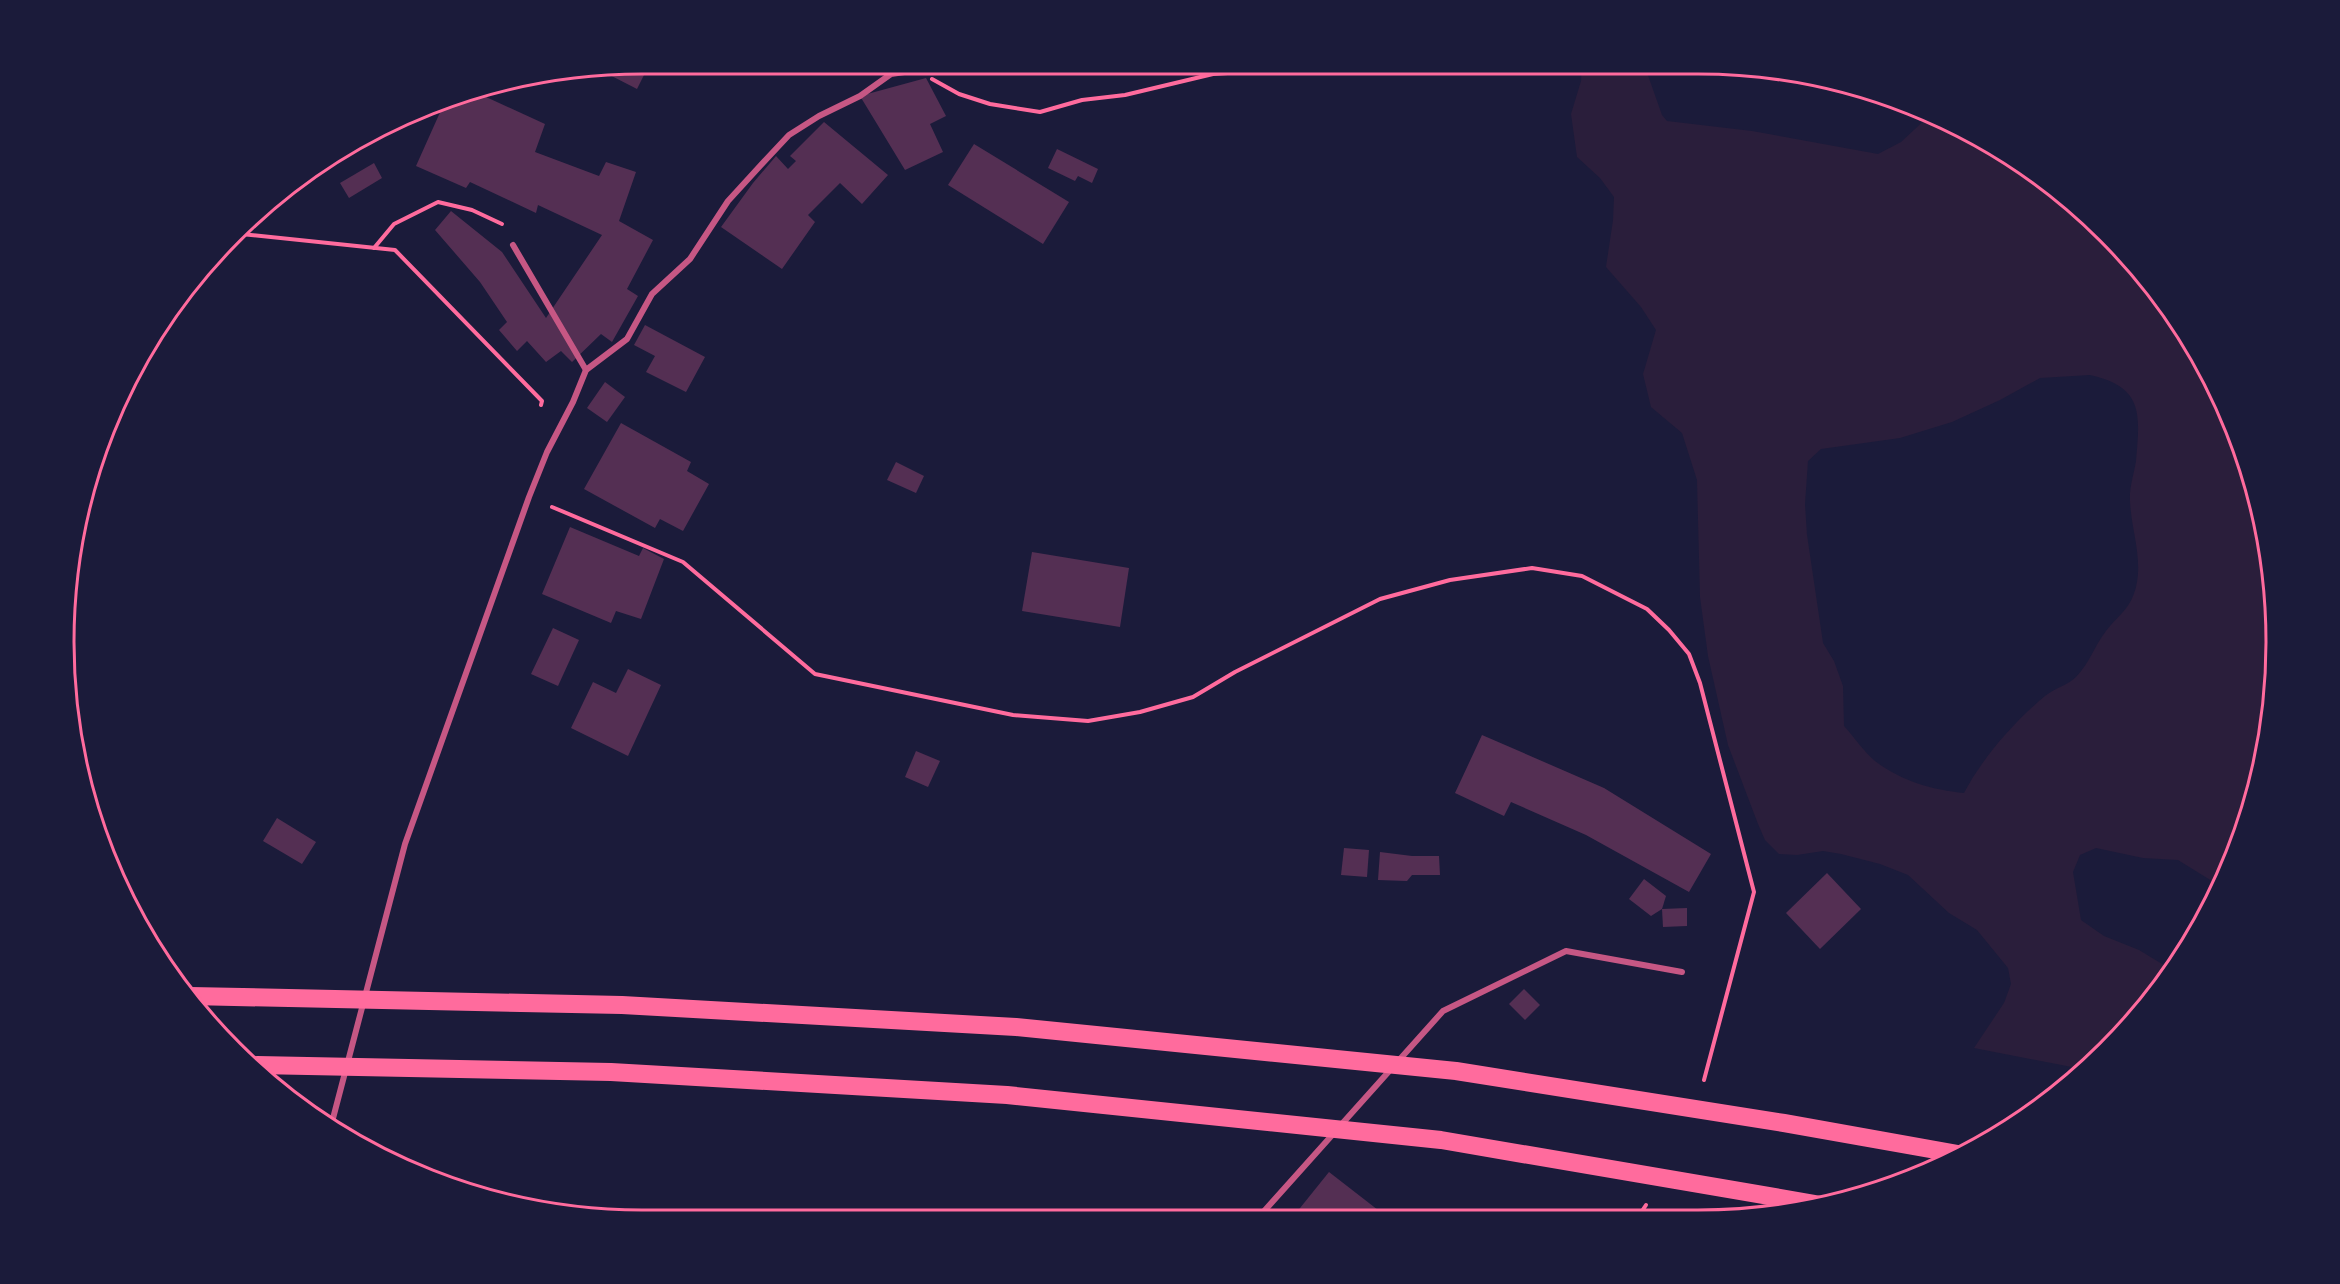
<svg xmlns="http://www.w3.org/2000/svg" width="2340" height="1284" font-family="'Sofia Sans Condensed',sans-serif">
	<style>
		.green { fill: #2a1e3b; fill-rule: evenodd }
		.building { fill: #542f53 }
		.lines { fill: none; stroke-linecap: round; stroke-linejoin: round }
		.path { stroke: #ff6b9d; stroke-width: 4 }
		.minor { stroke: #c65784; stroke-width: 6 }
		.motorway { stroke: #ff6b9d; stroke-width: 18 }
		.rim { fill: none; stroke: #ff6b9d; stroke-width: 3 }
	</style>
	<rect width="100%" height="100%" fill="#1b1b3a"/>
	<!-- green -->
	<path class="green" d="M1582 64H1644L1662 115 1667 121 1752 131 1878 154 1901 142 1929 116 1987 140 2079 206 2157 289 2217 386 2257 492 2276 604 2272 717 2246 828 2220 886 2178 860 2143 858 2096 848 2080 855 2073 872 2081 920 2104 936 2139 950 2172 970 2133 1024 2082 1069 1974 1048 2004 1003 2011 984 2008 968 1977 930 1949 913 1908 875 1880 864 1841 854 1823 851 1797 855 1779 854 1765 840 1758 824 1728 745 1708 656 1700 597 1697 480 1682 433 1651 407 1643 374 1656 330 1641 307 1606 267 1613 220 1614 197 1600 178 1577 157 1571 114 1581 81ZM2090 375C2144 387 2140 414 2136 461 2134 474 2129 488 2130 501 2131 529 2143 558 2136 587 2130 610 2119 614 2106 631 2095 645 2089 664 2076 677 2068 685 2055 688 2045 696 2014 722 1983 757 1964 793 1933 790 1901 781 1875 761 1864 752 1854 737 1844 726L1843 686 1834 661 1823 643 1807 535 1805 504 1808 461 1821 449 1900 438 1952 422 2000 400 2040 378Z"/>
	<!-- building -->
	<g class="building">
		<path d="M642 63H650L637 89 600 70Z"/>
		<path d="M926 78 946 116 930 124 943 152 905 170 860 96Z"/>
		<path d="M473 91 545 124 535 152 599 176 606 162 636 172 619 221 653 240 627 289 638 296 612 342 601 334 572 362 561 351 546 362 527 341 517 351 499 330 507 322 480 282 435 230 451 211 502 252 546 318 602 235 538 205 536 213 470 182 466 188 416 166 446 99 456 94Z"/>
		<path d="M824 122 888 175 862 204 840 183 808 215 815 222 782 269 721 227 753 183 776 156 788 169 796 161 790 156Z"/>
		<path d="M974 144 1069 202 1043 244 948 185Z"/>
		<path d="M1057 149 1098 169 1092 183 1078 176 1075 181 1048 168Z"/>
		<path d="M374 163 382 178 349 198 340 183Z"/>
		<path d="M645 325 705 357 686 392 646 372 655 356 634 345Z"/>
		<path d="M605 382 625 397 607 422 587 408Z"/>
		<path d="M621 423 691 462 687 471 709 484 683 531 660 519 655 528 584 489Z"/>
		<path d="M896 462 924 476 916 493 887 480Z"/>
		<path d="M570 527 639 556 643 548 664 559 641 619 616 611 611 623 542 594Z"/>
		<path d="M1032 552 1129 568 1120 627 1022 611Z"/>
		<path d="M553 628 579 640 558 686 531 674Z"/>
		<path d="M628 669 661 685 628 756 571 728 593 682 616 693Z"/>
		<path d="M1482 735 1604 788 1711 854 1689 892 1586 835 1511 802 1504 816 1455 793Z"/>
		<path d="M916 751 940 761 928 787 905 777Z"/>
		<path d="M277 818 316 842 302 864 263 841Z"/>
		<path d="M1344 848 1369 850 1367 877 1341 875Z"/>
		<path d="M1380 852 1412 856H1439L1440 875H1412L1407 881 1378 880Z"/>
		<path d="M1827 873 1861 909 1820 949 1786 913Z"/>
		<path d="M1644 879 1666 896 1662 909 1651 916 1629 899Z"/>
		<path d="M1687 908V926L1663 927 1662 909Z"/>
		<path d="M1524 989 1540 1005 1525 1020 1509 1004Z"/>
		<path d="M1329 1172 1387 1217 1292 1218Z"/>
	</g>
	<g class="lines">
		<!-- path -->
		<g class="path">
			<path d="M932 79 959 94 990 104 1040 112 1082 100 1125 95 1213 74 1257 71 1289 64"/>
			<path d="M241 234 395 250 542 401 541 405"/>
			<path d="M374 248 394 224 438 202 472 210 502 224"/>
			<path d="M552 507 683 562 815 674 1013 715 1088 721 1140 712 1193 697 1235 672 1380 599 1450 580 1532 568 1582 576 1647 609 1669 630 1689 654 1700 683 1754 892 1704 1080"/>
			<path d="M1638 1217 1646 1205"/>
		</g>
		<!-- minor -->
		<g class="minor">
			<path d="M513 245 586 370"/>
			<path d="M1341 1125 1443 1011 1566 951 1682 972"/>
			<path d="M331 1126 405 844 529 497 547 452 573 402 586 370 627 339 652 294 690 259 728 201 760 166 789 135 819 116 860 96 891 74 911 71"/>
			<path d="M1258 1218 1334 1133"/>
		</g>
		<!-- motorway -->
		<g class="motorway">
			<path d="M190 996 622 1005 1016 1027 1456 1071 1784 1123 1958 1154"/>
			<path d="M257 1065 611 1072 1007 1095 1441 1140 1821 1205"/>
		</g>
	</g>
	<!-- crop -->
	<path d="M0 0H2340V1284H0ZM642 74H1698A568 568 0 0 1 2266 642V642A568 568 0 0 1 1698 1210H642A568 568 0 0 1 74 642V642A568 568 0 0 1 642 74Z" fill="#1b1b3a" fill-rule="evenodd"/>
	<path class="rim" d="M642 74H1698A568 568 0 0 1 2266 642V642A568 568 0 0 1 1698 1210H642A568 568 0 0 1 74 642V642A568 568 0 0 1 642 74Z"/>
</svg>
